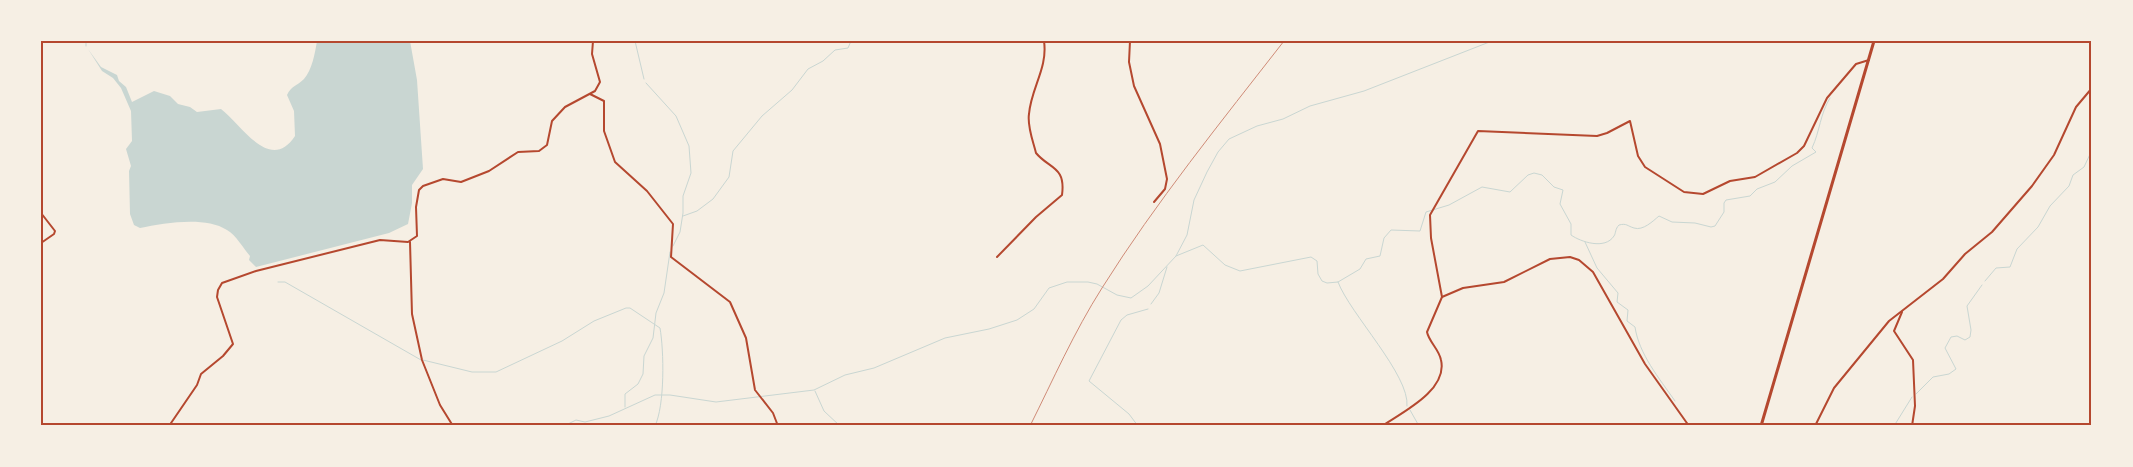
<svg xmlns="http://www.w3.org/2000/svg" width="2133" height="467" font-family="'PT Sans',sans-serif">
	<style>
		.water { fill: #c9d6d2 }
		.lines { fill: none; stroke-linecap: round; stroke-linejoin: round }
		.stream { stroke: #c9d6d2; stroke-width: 1 }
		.minor { stroke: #b5482f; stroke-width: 2 }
		.primary { stroke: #b5482f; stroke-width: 3 }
		.rail { stroke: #cf8b77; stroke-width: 1 }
		.neatline { fill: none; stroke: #b5482f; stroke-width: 2 }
	</style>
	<rect width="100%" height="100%" fill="#f6efe4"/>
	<!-- water -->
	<path class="water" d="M317 41H410L417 80 423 169 412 185V203L408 224 389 233 256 267 249 260 250 256C243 248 236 235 227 230 205 216 165 223 140 228L134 225 130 214 129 171 131 166 126 149 132 141 131 111 121 88 113 78 102 71 88 49 101 67 117 75 119 81 126 87 132 102 154 91 170 96 178 104 190 107 197 112 221 109C241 124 270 174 295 136L294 111 287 95C291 86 297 86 304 79 312 70 315 53 317 41Z"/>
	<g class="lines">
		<!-- stream -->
		<g class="stream">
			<path d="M86 41V46"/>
			<path d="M635 41 644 79"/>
			<path d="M646 83 676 116 689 146 691 173 683 196V213L680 232 673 246"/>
			<path d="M683 216 697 211 713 199 729 177 733 151 762 116 792 90 808 69 823 61 835 50 848 48 851 41"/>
			<path d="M1585 242 1597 268 1618 293 1617 302 1628 310 1627 321 1635 327C1639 354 1659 378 1675 401"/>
			<path d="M1176 256 1203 245 1225 265 1240 271 1311 257 1317 261 1318 274 1322 281 1327 283 1338 282 1360 269 1366 259 1380 256 1384 238 1391 230 1420 231 1426 212 1449 205 1482 187 1510 192 1528 175 1534 173 1542 175 1554 187 1563 190 1560 204 1571 224V235C1581 242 1605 250 1614 236 1616 233 1615 229 1619 225 1627 223 1627 226 1634 228 1643 231 1653 221 1659 216L1672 222 1695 223 1711 227 1715 226 1724 212V203L1726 200 1750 196 1757 189 1775 182 1792 166 1816 152 1812 148C1820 131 1820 114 1830 98"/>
			<path d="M1985 281 1996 268 2010 267 2017 249 2038 227 2050 206 2069 186 2073 175 2084 167 2092 150"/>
			<path d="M278 282H285L421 360"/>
			<path d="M1338 282C1350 314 1410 375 1407 406"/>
			<path d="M1151 304 1159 293 1167 267"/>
			<path d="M423 360 472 372H496L562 341 594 321 626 308H630L660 328C664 351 665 405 655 426"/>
			<path d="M815 391 824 411 840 426"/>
			<path d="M1916 394 1933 377 1949 374 1956 369 1945 348 1951 337 1957 336 1965 340 1970 337 1971 330 1967 306 1982 285"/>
			<path d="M625 407V394L638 384 643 374 644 356 653 338 656 313 664 293 670 252"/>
			<path d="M1410 410 1419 426"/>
			<path d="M564 426 576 420 585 422 609 416 655 395H670L716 402 814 390 845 375 874 368 945 338 989 329 1017 320 1034 309 1049 288 1067 282H1088L1097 284 1117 295 1131 298 1148 286 1176 256 1187 235 1194 200 1207 172 1218 152 1229 139 1257 126 1283 119 1310 106 1364 91 1492 41"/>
			<path d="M1138 426 1129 414 1089 381 1121 320 1127 315 1148 309"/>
			<path d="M1894 426 1912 397"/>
		</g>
		<!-- minor -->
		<g class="minor">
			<path d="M1130 41 1129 62 1134 86 1160 144 1167 179 1165 189 1154 202"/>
			<path d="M590 94 604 101V131L615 162 647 191 673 224 671 257 730 302 746 338 755 390 773 413 778 426"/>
			<path d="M41 213 55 231 54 234 41 243"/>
			<path d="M410 242 412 314 422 360 440 405 453 426"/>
			<path d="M997 257 1036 217 1062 195C1066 166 1049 169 1036 153 1033 141 1027 126 1029 114 1031 88 1048 68 1044 41"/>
			<path d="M1442 297 1463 288 1504 282 1550 259 1570 257 1579 260 1593 272 1645 364 1689 426"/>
			<path d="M1902 312 1894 331 1913 360 1915 406 1912 426"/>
			<path d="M169 426 197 385 201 374 223 356 233 344 217 297 218 290 222 283 256 271 380 240 408 242 417 236 416 207 419 190 423 186 443 179 461 182 489 171 518 152 539 151 547 145 552 121 565 107 595 91 600 82 592 54 593 41"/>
			<path d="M1382 426C1403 412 1448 390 1441 360 1439 349 1429 342 1427 332L1442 297 1431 238 1430 215 1478 131 1597 136 1607 133 1630 121 1638 156 1645 167 1684 192 1703 194 1730 181 1755 177 1797 153 1804 146 1827 98 1856 64 1869 60"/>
			<path d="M1815 426 1834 388 1889 321 1943 279 1965 254 1992 232 2032 186 2054 155 2076 107 2092 88"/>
		</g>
		<!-- primary -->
		<path class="primary" d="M1761 426 1874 41"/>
		<!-- rail -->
		<path class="rail" d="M1030 426C1053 380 1074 332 1102 288 1156 202 1221 122 1284 41"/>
	</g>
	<!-- border -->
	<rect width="2133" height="467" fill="none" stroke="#f6efe4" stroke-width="85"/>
	<rect x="42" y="42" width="2048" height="382" class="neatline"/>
</svg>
